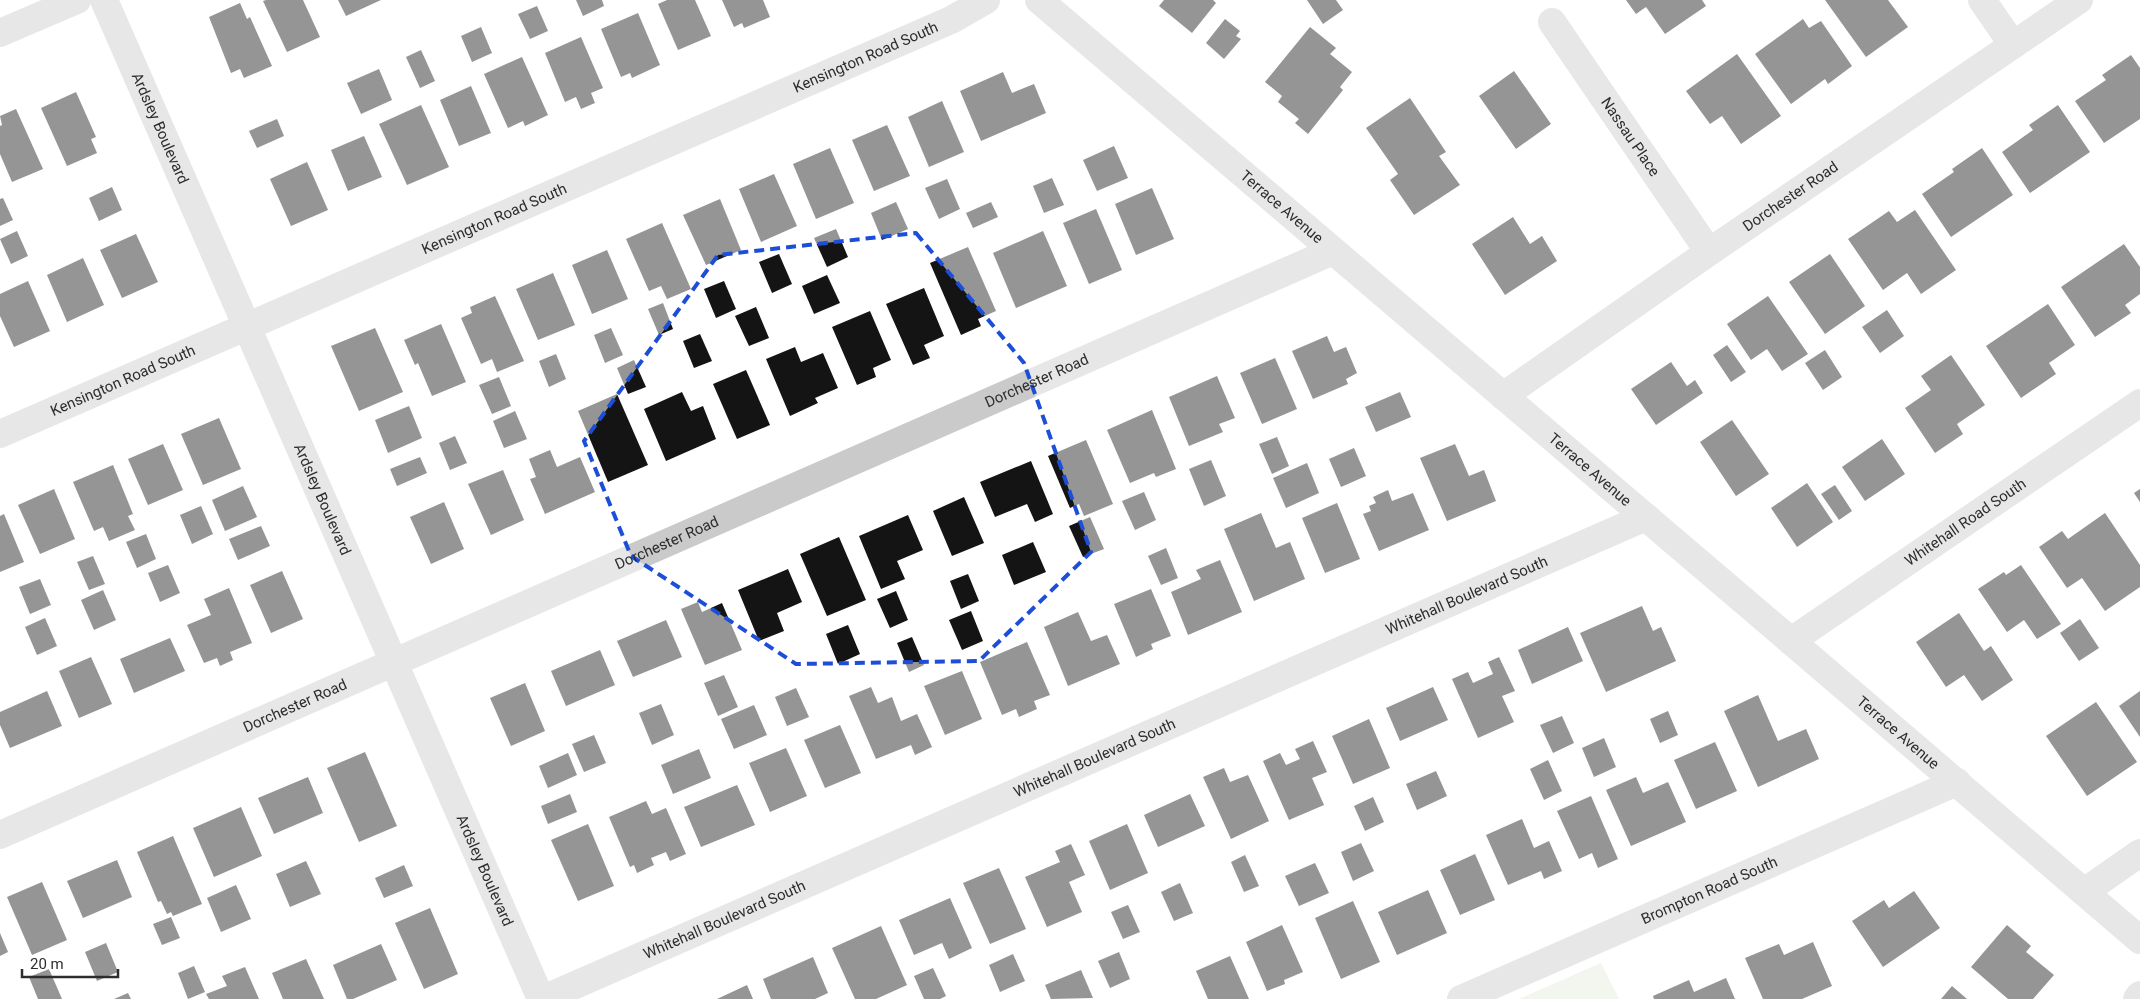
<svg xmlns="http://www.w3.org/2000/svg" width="2140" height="999" font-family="Roboto,sans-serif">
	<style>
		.green { fill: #e3eadb }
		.building { fill: #141414 }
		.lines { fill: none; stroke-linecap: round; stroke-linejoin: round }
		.minor { stroke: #cacaca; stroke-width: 28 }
		.marked { fill: none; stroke: #1d4ed8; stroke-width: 4; stroke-dasharray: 10 6; stroke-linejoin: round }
		.labels { text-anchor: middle; stroke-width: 5; stroke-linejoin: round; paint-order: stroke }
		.street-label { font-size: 15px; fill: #2d2d2d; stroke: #fff }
	</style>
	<rect width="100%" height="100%" fill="#fff"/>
	<!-- green -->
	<path class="green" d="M1601 963 1619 999H1519Z"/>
	<!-- building -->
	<g class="building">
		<path d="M266 0H303L320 37 287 52 263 1Z"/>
		<path d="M338 0H381L346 16Z"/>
		<path d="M576 0H602L604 6 583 16Z"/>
		<path d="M667 0H695L711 36 678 50 658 4Z"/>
		<path d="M722 0H763L770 17 744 28 742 23 734 27Z"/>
		<path d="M1164 0H1213L1216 3 1192 33 1159 6Z"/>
		<path d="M1307 0H1336L1343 10 1323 24Z"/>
		<path d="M1626 0H1702L1706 6 1665 34 1646 7 1636 14Z"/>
		<path d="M1825 0H1888L1908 27 1866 57Z"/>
		<path d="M240 3 247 19 250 17 272 66 244 78 240 69 231 73 209 17Z"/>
		<path d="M537 6 548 31 530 39 518 14Z"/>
		<path d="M638 13 660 65 632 78 630 73 621 77 601 29Z"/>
		<path d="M1225 19 1240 31 1236 36 1241 39 1224 59 1206 43Z"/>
		<path d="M1803 19 1809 28 1821 21 1852 66 1828 84 1825 79 1791 104 1755 54Z"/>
		<path d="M481 27 492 53 472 62 461 36Z"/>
		<path d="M1310 27 1336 48 1330 54 1352 72 1340 87 1343 90 1308 134 1295 123 1299 119 1278 102 1282 96 1265 82Z"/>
		<path d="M581 37 603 88 591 93 595 103 581 109 576 97 565 102 545 53Z"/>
		<path d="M421 50 435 81 420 88 406 57Z"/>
		<path d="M1737 54 1781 116 1741 144 1722 116 1710 124 1686 91Z"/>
		<path d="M2131 55 2140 68V119L2104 143 2075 101 2106 80 2102 75Z"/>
		<path d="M522 57 548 115 525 126 523 121 508 128 484 74Z"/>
		<path d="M379 69 392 100 361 114 347 83Z"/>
		<path d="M1514 71 1551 124 1516 149 1479 96Z"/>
		<path d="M1003 72 1012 93 1034 84 1046 113 981 141 960 91Z"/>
		<path d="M471 86 491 133 459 146 440 100Z"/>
		<path d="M76 92 96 137 91 139 97 153 67 166 41 108Z"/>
		<path d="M1410 98 1446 152 1439 156 1460 185 1414 215 1390 180 1398 174 1366 128Z"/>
		<path d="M942 101 964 152 929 167 908 117Z"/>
		<path d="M421 105 449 167 407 185 379 124Z"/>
		<path d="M2058 105 2090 152 2030 193 2002 152 2033 130 2029 125Z"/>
		<path d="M16 109 43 169 12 182 0 154V126L2 125 0 116Z"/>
		<path d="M277 119 284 136 257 148 249 131Z"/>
		<path d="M887 125 910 176 874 191 852 140Z"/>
		<path d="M364 136 382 177 348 191 331 150Z"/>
		<path d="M1114 146 1128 178 1097 191 1083 160Z"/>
		<path d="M830 148 854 203 816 219 793 164Z"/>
		<path d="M1982 148 2013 195 1951 237 1922 194 1954 172 1952 169Z"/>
		<path d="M307 162 328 210 291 226 270 179Z"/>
		<path d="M774 174 797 226 761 242 739 189Z"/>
		<path d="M1052 178 1064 205 1044 213 1033 186Z"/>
		<path d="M947 179 960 209 939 219 925 188Z"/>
		<path d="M112 187 122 210 99 221 89 198Z"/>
		<path d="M1152 188 1174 239 1136 255 1115 204Z"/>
		<path d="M3 198 13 220 0 226V199Z"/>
		<path d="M720 199 741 250 706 265 683 215Z"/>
		<path d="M896 202 908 229 882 240 871 213Z"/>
		<path d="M991 202 998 217 973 228 966 213Z"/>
		<path d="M1096 209 1122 270 1089 284 1063 223Z"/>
		<path d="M1915 210 1956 270 1921 294 1907 273 1883 290 1848 239 1889 211 1897 222Z"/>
		<path d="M1513 217 1530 244 1542 236 1557 261 1505 295 1472 244Z"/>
		<path d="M662 223 691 289 667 299 661 286 649 291 626 239Z"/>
		<path d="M836 229 848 257 827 267 814 238Z"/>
		<path d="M17 231 28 256 11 264 0 239Z"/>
		<path d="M1043 231 1067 286 1016 308 993 253Z"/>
		<path d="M136 234 158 282 122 298 100 250Z"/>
		<path d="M2124 244 2140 267V294L2125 305 2131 313 2095 337 2061 287Z"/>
		<path d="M968 247 996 311 978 319 981 326 961 335 930 263Z"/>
		<path d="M607 250 628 299 592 314 572 265Z"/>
		<path d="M779 254 792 284 772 293 759 262Z"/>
		<path d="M1830 254 1865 306 1825 334 1789 282Z"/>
		<path d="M83 258 104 305 67 322 47 275Z"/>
		<path d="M553 273 575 325 538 340 516 289Z"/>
		<path d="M827 275 840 303 814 314 802 286Z"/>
		<path d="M28 281 50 331 14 347 0 316V294Z"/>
		<path d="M724 281 736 309 716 318 704 289Z"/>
		<path d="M924 288 944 336 924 345 930 358 913 365 886 304Z"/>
		<path d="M495 296 524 361 497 372 492 359 481 364 461 318 472 313 470 307Z"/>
		<path d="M1768 296 1808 354 1782 371 1767 349 1751 360 1727 324Z"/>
		<path d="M663 303 673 329 659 335 648 309Z"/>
		<path d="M2048 304 2075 345 2049 363 2056 374 2021 398 1986 346Z"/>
		<path d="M756 307 769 338 749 346 735 316Z"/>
		<path d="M1887 310 1904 336 1880 353 1862 327Z"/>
		<path d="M870 311 891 360 873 368 876 377 857 385 832 327Z"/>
		<path d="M441 324 466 382 432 396 418 363 415 365 404 340Z"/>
		<path d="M375 328 403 392 359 411 331 346Z"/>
		<path d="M611 328 623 355 605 363 594 335Z"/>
		<path d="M700 334 712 361 694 368 683 341Z"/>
		<path d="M1327 336 1334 352 1346 347 1357 373 1346 379 1348 384 1313 399 1292 351Z"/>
		<path d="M1727 345 1746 372 1731 382 1713 355Z"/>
		<path d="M795 347 801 362 823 353 838 388 815 398 818 403 790 416 766 359Z"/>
		<path d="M1825 350 1842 377 1823 390 1805 363Z"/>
		<path d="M556 354 566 379 549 387 539 361Z"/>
		<path d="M1951 355 1985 405 1957 424 1963 434 1935 453 1905 408 1931 390 1921 376Z"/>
		<path d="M1275 358 1297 409 1262 424 1240 373Z"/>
		<path d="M634 360 646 387 628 394 617 368Z"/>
		<path d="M1671 362 1687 386 1695 380 1703 393 1656 425 1631 389Z"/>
		<path d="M746 370 770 425 737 439 713 384Z"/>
		<path d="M1217 376 1235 418 1219 424 1223 432 1189 446 1169 397Z"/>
		<path d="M499 377 511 406 492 414 479 385Z"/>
		<path d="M682 392 691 411 703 406 716 439 666 461 644 409Z"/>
		<path d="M1400 392 1411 417 1376 432 1365 407Z"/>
		<path d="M617 394 648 465 608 482 578 411Z"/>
		<path d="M409 406 422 438 388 453 375 420Z"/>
		<path d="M1152 410 1176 469 1156 477 1154 473 1130 483 1107 430Z"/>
		<path d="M515 411 527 439 504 448 493 421Z"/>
		<path d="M219 418 241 469 203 485 181 434Z"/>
		<path d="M1732 420 1769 474 1736 496 1700 442Z"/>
		<path d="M455 436 467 463 450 470 439 443Z"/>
		<path d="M1277 437 1289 466 1272 474 1259 444Z"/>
		<path d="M1882 439 1905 474 1865 501 1842 467Z"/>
		<path d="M1086 440 1113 504 1084 516 1079 504 1070 508 1048 456Z"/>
		<path d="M163 444 183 490 148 505 128 459Z"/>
		<path d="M1455 444 1469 476 1484 470 1496 501 1447 521 1420 458Z"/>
		<path d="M1354 448 1366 476 1341 487 1329 459Z"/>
		<path d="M550 450 557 467 580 457 595 492 545 514 530 479 536 477 529 459Z"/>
		<path d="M420 457 427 473 397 486 390 469Z"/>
		<path d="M1211 460 1226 496 1204 506 1189 469Z"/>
		<path d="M1031 461 1053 514 1035 522 1027 504 995 517 980 482Z"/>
		<path d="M1307 463 1319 493 1286 508 1273 478Z"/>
		<path d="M113 465 133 514 128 516 135 530 109 541 103 527 94 531 73 482Z"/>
		<path d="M503 470 524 520 491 535 468 484Z"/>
		<path d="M1807 483 1833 522 1797 547 1771 508Z"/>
		<path d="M1835 485 1852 511 1839 520 1821 494Z"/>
		<path d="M243 486 257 517 225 531 212 500Z"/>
		<path d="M54 489 75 539 40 554 18 505Z"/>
		<path d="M2140 489V502L2134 493Z"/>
		<path d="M1388 490 1392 501 1413 493 1429 530 1379 551 1363 514 1371 511 1369 506 1376 503 1373 497Z"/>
		<path d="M1144 492 1156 520 1135 530 1122 501Z"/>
		<path d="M964 497 984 543 952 556 933 511Z"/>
		<path d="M444 502 464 549 431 564 410 517Z"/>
		<path d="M1337 503 1360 559 1325 573 1302 518Z"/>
		<path d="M201 506 213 534 192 544 180 515Z"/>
		<path d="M1261 513 1276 548 1290 542 1305 579 1254 601 1224 529Z"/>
		<path d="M2105 513 2140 565V587L2105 611 2082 578 2067 588 2039 547 2062 531 2068 539Z"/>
		<path d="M4 514 24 562 0 572V516Z"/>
		<path d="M908 515 923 550 897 561 905 579 881 589 859 536Z"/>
		<path d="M1090 517 1104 549 1083 557 1069 526Z"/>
		<path d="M261 526 270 546 238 560 229 539Z"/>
		<path d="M146 534 156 559 137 568 126 542Z"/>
		<path d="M839 537 866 600 827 616 800 554Z"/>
		<path d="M1033 542 1046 572 1014 585 1002 555Z"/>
		<path d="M1166 548 1178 578 1161 585 1148 556Z"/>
		<path d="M93 556 105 584 89 590 77 562Z"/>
		<path d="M1220 560 1242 612 1188 635 1171 592 1201 579 1196 570Z"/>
		<path d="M168 565 180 593 160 602 148 573Z"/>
		<path d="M2021 565 2061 624 2037 639 2024 620 2007 632 1978 589 2004 572 2006 575Z"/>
		<path d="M788 569 802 602 777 613 784 631 759 641 738 590Z"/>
		<path d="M282 571 303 619 271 633 250 585Z"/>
		<path d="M968 574 979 601 961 609 950 581Z"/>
		<path d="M40 579 51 605 30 614 19 587Z"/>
		<path d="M229 588 252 643 230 652 233 660 220 666 217 658 204 663 187 625 211 615 204 599Z"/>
		<path d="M1151 589 1171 636 1151 644 1153 649 1136 657 1114 604Z"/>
		<path d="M103 590 116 620 94 630 81 600Z"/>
		<path d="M896 591 908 620 890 628 877 599Z"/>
		<path d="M698 602 702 612 722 603 742 650 705 665 681 609Z"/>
		<path d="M1642 606 1653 631 1661 627 1676 661 1606 692 1580 633Z"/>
		<path d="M971 611 983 641 962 650 949 620Z"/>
		<path d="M1078 612 1091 641 1107 635 1120 664 1068 686 1044 627Z"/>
		<path d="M1959 613 1984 651 1991 646 2013 680 1982 701 1964 675 1946 687 1916 642Z"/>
		<path d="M45 618 57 646 37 655 25 627Z"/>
		<path d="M2080 619 2099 648 2079 661 2060 633Z"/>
		<path d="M666 620 682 657 633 677 617 641Z"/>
		<path d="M848 625 860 654 838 664 826 634Z"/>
		<path d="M1568 627 1583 661 1532 684 1518 650Z"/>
		<path d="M912 637 924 665 909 672 897 643Z"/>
		<path d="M170 638 185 671 134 693 120 659Z"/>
		<path d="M1027 642 1050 695 1034 701 1037 709 1019 717 1016 709 1002 715 980 662Z"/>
		<path d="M600 650 615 685 566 706 551 671Z"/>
		<path d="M91 657 112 704 79 718 59 671Z"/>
		<path d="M1499 657 1515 691 1502 696 1514 722 1478 738 1452 679 1468 672 1473 683 1493 674 1488 662Z"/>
		<path d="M962 671 982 719 945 735 924 686Z"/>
		<path d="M724 675 738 707 718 716 704 683Z"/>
		<path d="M525 683 545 731 511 746 490 698Z"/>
		<path d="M871 687 878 703 892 697 901 721 917 714 932 747 915 755 911 745 876 759 849 696Z"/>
		<path d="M1433 687 1448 720 1400 741 1386 708Z"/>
		<path d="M796 688 809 717 787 726 775 697Z"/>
		<path d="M47 691 62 726 10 748 0 725V712Z"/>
		<path d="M2140 691V737L2119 706Z"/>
		<path d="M1758 695 1778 741 1806 729 1819 759 1758 787 1724 711Z"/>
		<path d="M2096 702 2137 762 2087 796 2046 736Z"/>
		<path d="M661 704 674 735 652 745 639 713Z"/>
		<path d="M754 705 767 735 734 749 721 719Z"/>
		<path d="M1668 711 1678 735 1660 743 1650 719Z"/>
		<path d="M1562 716 1574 743 1553 753 1540 725Z"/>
		<path d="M1369 719 1390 768 1353 784 1332 736Z"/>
		<path d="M840 725 861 773 825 788 804 740Z"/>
		<path d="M594 735 606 763 584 772 572 744Z"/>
		<path d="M1604 738 1616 767 1594 777 1582 748Z"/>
		<path d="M1313 741 1327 772 1312 778 1324 805 1289 820 1263 761 1280 753 1286 765 1300 759 1295 749Z"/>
		<path d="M1715 742 1737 791 1696 809 1674 760Z"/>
		<path d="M786 748 807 796 770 812 749 763Z"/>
		<path d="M699 749 711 778 673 794 661 765Z"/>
		<path d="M365 752 397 826 359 842 327 768Z"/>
		<path d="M568 753 577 775 548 788 539 766Z"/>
		<path d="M1548 760 1562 791 1544 800 1530 769Z"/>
		<path d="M1224 768 1230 782 1248 775 1269 821 1231 839 1203 777Z"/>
		<path d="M1436 771 1447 796 1417 810 1406 784Z"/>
		<path d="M308 777 323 813 274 834 258 798Z"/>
		<path d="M1636 777 1643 793 1668 782 1686 822 1631 846 1606 790Z"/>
		<path d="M737 785 755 825 701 847 684 807Z"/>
		<path d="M570 794 577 812 548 824 541 806Z"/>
		<path d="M1190 794 1205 826 1158 847 1144 815Z"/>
		<path d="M1591 796 1618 859 1598 868 1592 853 1579 859 1557 811Z"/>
		<path d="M1373 797 1384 822 1365 831 1354 806Z"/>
		<path d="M646 801 652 814 666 808 686 854 670 861 666 852 651 858 654 865 637 873 634 865 630 867 609 817Z"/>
		<path d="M241 807 262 856 214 877 193 828Z"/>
		<path d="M1522 819 1534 848 1549 841 1562 871 1544 879 1541 871 1508 885 1486 835Z"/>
		<path d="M588 824 614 886 578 901 551 840Z"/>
		<path d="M1127 824 1148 873 1110 890 1089 841Z"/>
		<path d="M173 836 202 904 173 916 171 912 167 914 161 901 158 902 137 852Z"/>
		<path d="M1361 843 1374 871 1353 881 1341 852Z"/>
		<path d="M1071 844 1085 875 1069 882 1082 912 1047 927 1025 877 1060 862 1055 851Z"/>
		<path d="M1475 854 1495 900 1460 915 1440 870Z"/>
		<path d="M1245 855 1259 886 1244 892 1231 862Z"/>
		<path d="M117 860 132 897 83 918 67 881Z"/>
		<path d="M306 861 321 894 290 907 276 874Z"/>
		<path d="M1315 863 1329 893 1299 906 1285 876Z"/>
		<path d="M404 865 413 886 384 898 375 878Z"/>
		<path d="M999 868 1026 929 990 944 963 883Z"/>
		<path d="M42 882 67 940 32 955 7 897Z"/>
		<path d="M1180 883 1193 913 1174 921 1161 892Z"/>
		<path d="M236 885 251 919 221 932 207 898Z"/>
		<path d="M1428 890 1447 933 1397 955 1378 912Z"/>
		<path d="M1914 891 1940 928 1883 967 1852 921 1884 900 1889 908Z"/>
		<path d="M950 898 972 948 949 959 942 943 914 955 899 920Z"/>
		<path d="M1353 901 1380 962 1341 979 1315 918Z"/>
		<path d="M1128 905 1140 932 1123 939 1111 912Z"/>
		<path d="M430 908 458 974 424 989 395 923Z"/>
		<path d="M171 917 180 938 162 945 153 924Z"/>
		<path d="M1282 925 1303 972 1284 980 1285 984 1267 991 1246 942Z"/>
		<path d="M2007 925 2031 946 2026 952 2054 975 2033 999H2008L1971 967Z"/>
		<path d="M881 926 907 985 876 999H855L832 948Z"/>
		<path d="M0 933 8 952 0 956Z"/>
		<path d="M1813 942 1832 986 1802 999H1763L1745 958 1779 944 1784 955Z"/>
		<path d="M106 943 118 972 97 981 85 952Z"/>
		<path d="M381 944 397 980 353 999H347L333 965Z"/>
		<path d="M1119 952 1130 979 1110 988 1098 961Z"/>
		<path d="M1013 954 1025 981 1000 992 989 965Z"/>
		<path d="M1230 956 1249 999H1208L1196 971Z"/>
		<path d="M813 957 828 993 815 999H771L763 979Z"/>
		<path d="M306 959 324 999H283L272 973Z"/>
		<path d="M194 966 205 992 188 999 178 973Z"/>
		<path d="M245 967 259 999H209L206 994 227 986 222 976Z"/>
		<path d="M933 968 946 996 940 999H924L914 976Z"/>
		<path d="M49 969 62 999H38L29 977Z"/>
		<path d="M1081 970 1093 998 1051 999 1045 985Z"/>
		<path d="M1726 978 1735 999H1654L1653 996 1689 980 1694 992Z"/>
		<path d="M747 985 753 999H717Z"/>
		<path d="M1952 986 1967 999H1941Z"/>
		<path d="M128 993 131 999H114Z"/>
	</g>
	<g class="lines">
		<!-- minor -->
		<g class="minor">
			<path id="s1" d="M104 0 541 999"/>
			<path id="s2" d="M1039 0 1791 641 2140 940"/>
			<path d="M1982 0 2013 45"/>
			<path id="s3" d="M1552 22 1709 252"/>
			<path d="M0 33 77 0"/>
			<path id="s4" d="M1503 396 1709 252 2079 0"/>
			<path id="s5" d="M0 434 951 20 986 0"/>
			<path id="s6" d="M1791 641 2140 403"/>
			<path id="s7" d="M0 835 1333 251"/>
			<path d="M2084 892 2140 853"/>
			<path id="s8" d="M543 999 1646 517"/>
			<path id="s9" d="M1461 999 1957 782"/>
			<path d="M2137 999 2140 995"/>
		</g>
	</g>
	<!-- marked area -->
	<path d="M0 0H2140V999H0ZM916 233 1024 363 1091 552 979 661 796 664 631 556 584 441 718 255Z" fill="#fff" fill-opacity=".55" fill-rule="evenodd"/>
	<path class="marked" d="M916 233 1024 363 1091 552 979 661 796 664 631 556 584 441 718 255Z"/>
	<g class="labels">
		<!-- street labels -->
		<g class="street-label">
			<text dy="5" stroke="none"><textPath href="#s5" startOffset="944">Kensington Road South</textPath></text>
			<text dy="5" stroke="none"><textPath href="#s1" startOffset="140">Ardsley Boulevard</textPath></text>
			<text dy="5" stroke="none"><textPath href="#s3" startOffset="139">Nassau Place</textPath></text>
			<text dy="5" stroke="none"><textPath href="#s4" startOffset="350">Dorchester Road</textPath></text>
			<text dy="5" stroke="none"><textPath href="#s2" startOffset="319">Terrace Avenue</textPath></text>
			<text dy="5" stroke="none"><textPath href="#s5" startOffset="539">Kensington Road South</textPath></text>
			<text dy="5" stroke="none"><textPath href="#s5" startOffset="134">Kensington Road South</textPath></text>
			<text dy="5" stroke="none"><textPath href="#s7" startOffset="1132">Dorchester Road</textPath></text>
			<text dy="5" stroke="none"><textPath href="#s2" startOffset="724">Terrace Avenue</textPath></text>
			<text dy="5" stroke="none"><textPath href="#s1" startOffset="545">Ardsley Boulevard</textPath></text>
			<text dy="5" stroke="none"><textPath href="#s6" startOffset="211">Whitehall Road South</textPath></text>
			<text dy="5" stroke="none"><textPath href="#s7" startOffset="728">Dorchester Road</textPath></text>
			<text dy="5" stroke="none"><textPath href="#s8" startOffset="1008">Whitehall Boulevard South</textPath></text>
			<text dy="5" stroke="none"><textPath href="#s7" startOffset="322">Dorchester Road</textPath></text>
			<text dy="5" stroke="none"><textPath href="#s2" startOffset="1129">Terrace Avenue</textPath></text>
			<text dy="5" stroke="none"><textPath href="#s8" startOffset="602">Whitehall Boulevard South</textPath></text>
			<text dy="5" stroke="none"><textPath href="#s1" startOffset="950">Ardsley Boulevard</textPath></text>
			<text dy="5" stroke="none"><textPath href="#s9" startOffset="271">Brompton Road South</textPath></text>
			<text dy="5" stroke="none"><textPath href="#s8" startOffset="198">Whitehall Boulevard South</textPath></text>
		</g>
	</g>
	<!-- scale -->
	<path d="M22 969v8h96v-8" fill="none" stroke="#2d2d2d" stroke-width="2.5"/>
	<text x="30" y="969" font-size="15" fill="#2d2d2d" stroke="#ffffff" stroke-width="4" paint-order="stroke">20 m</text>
</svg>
